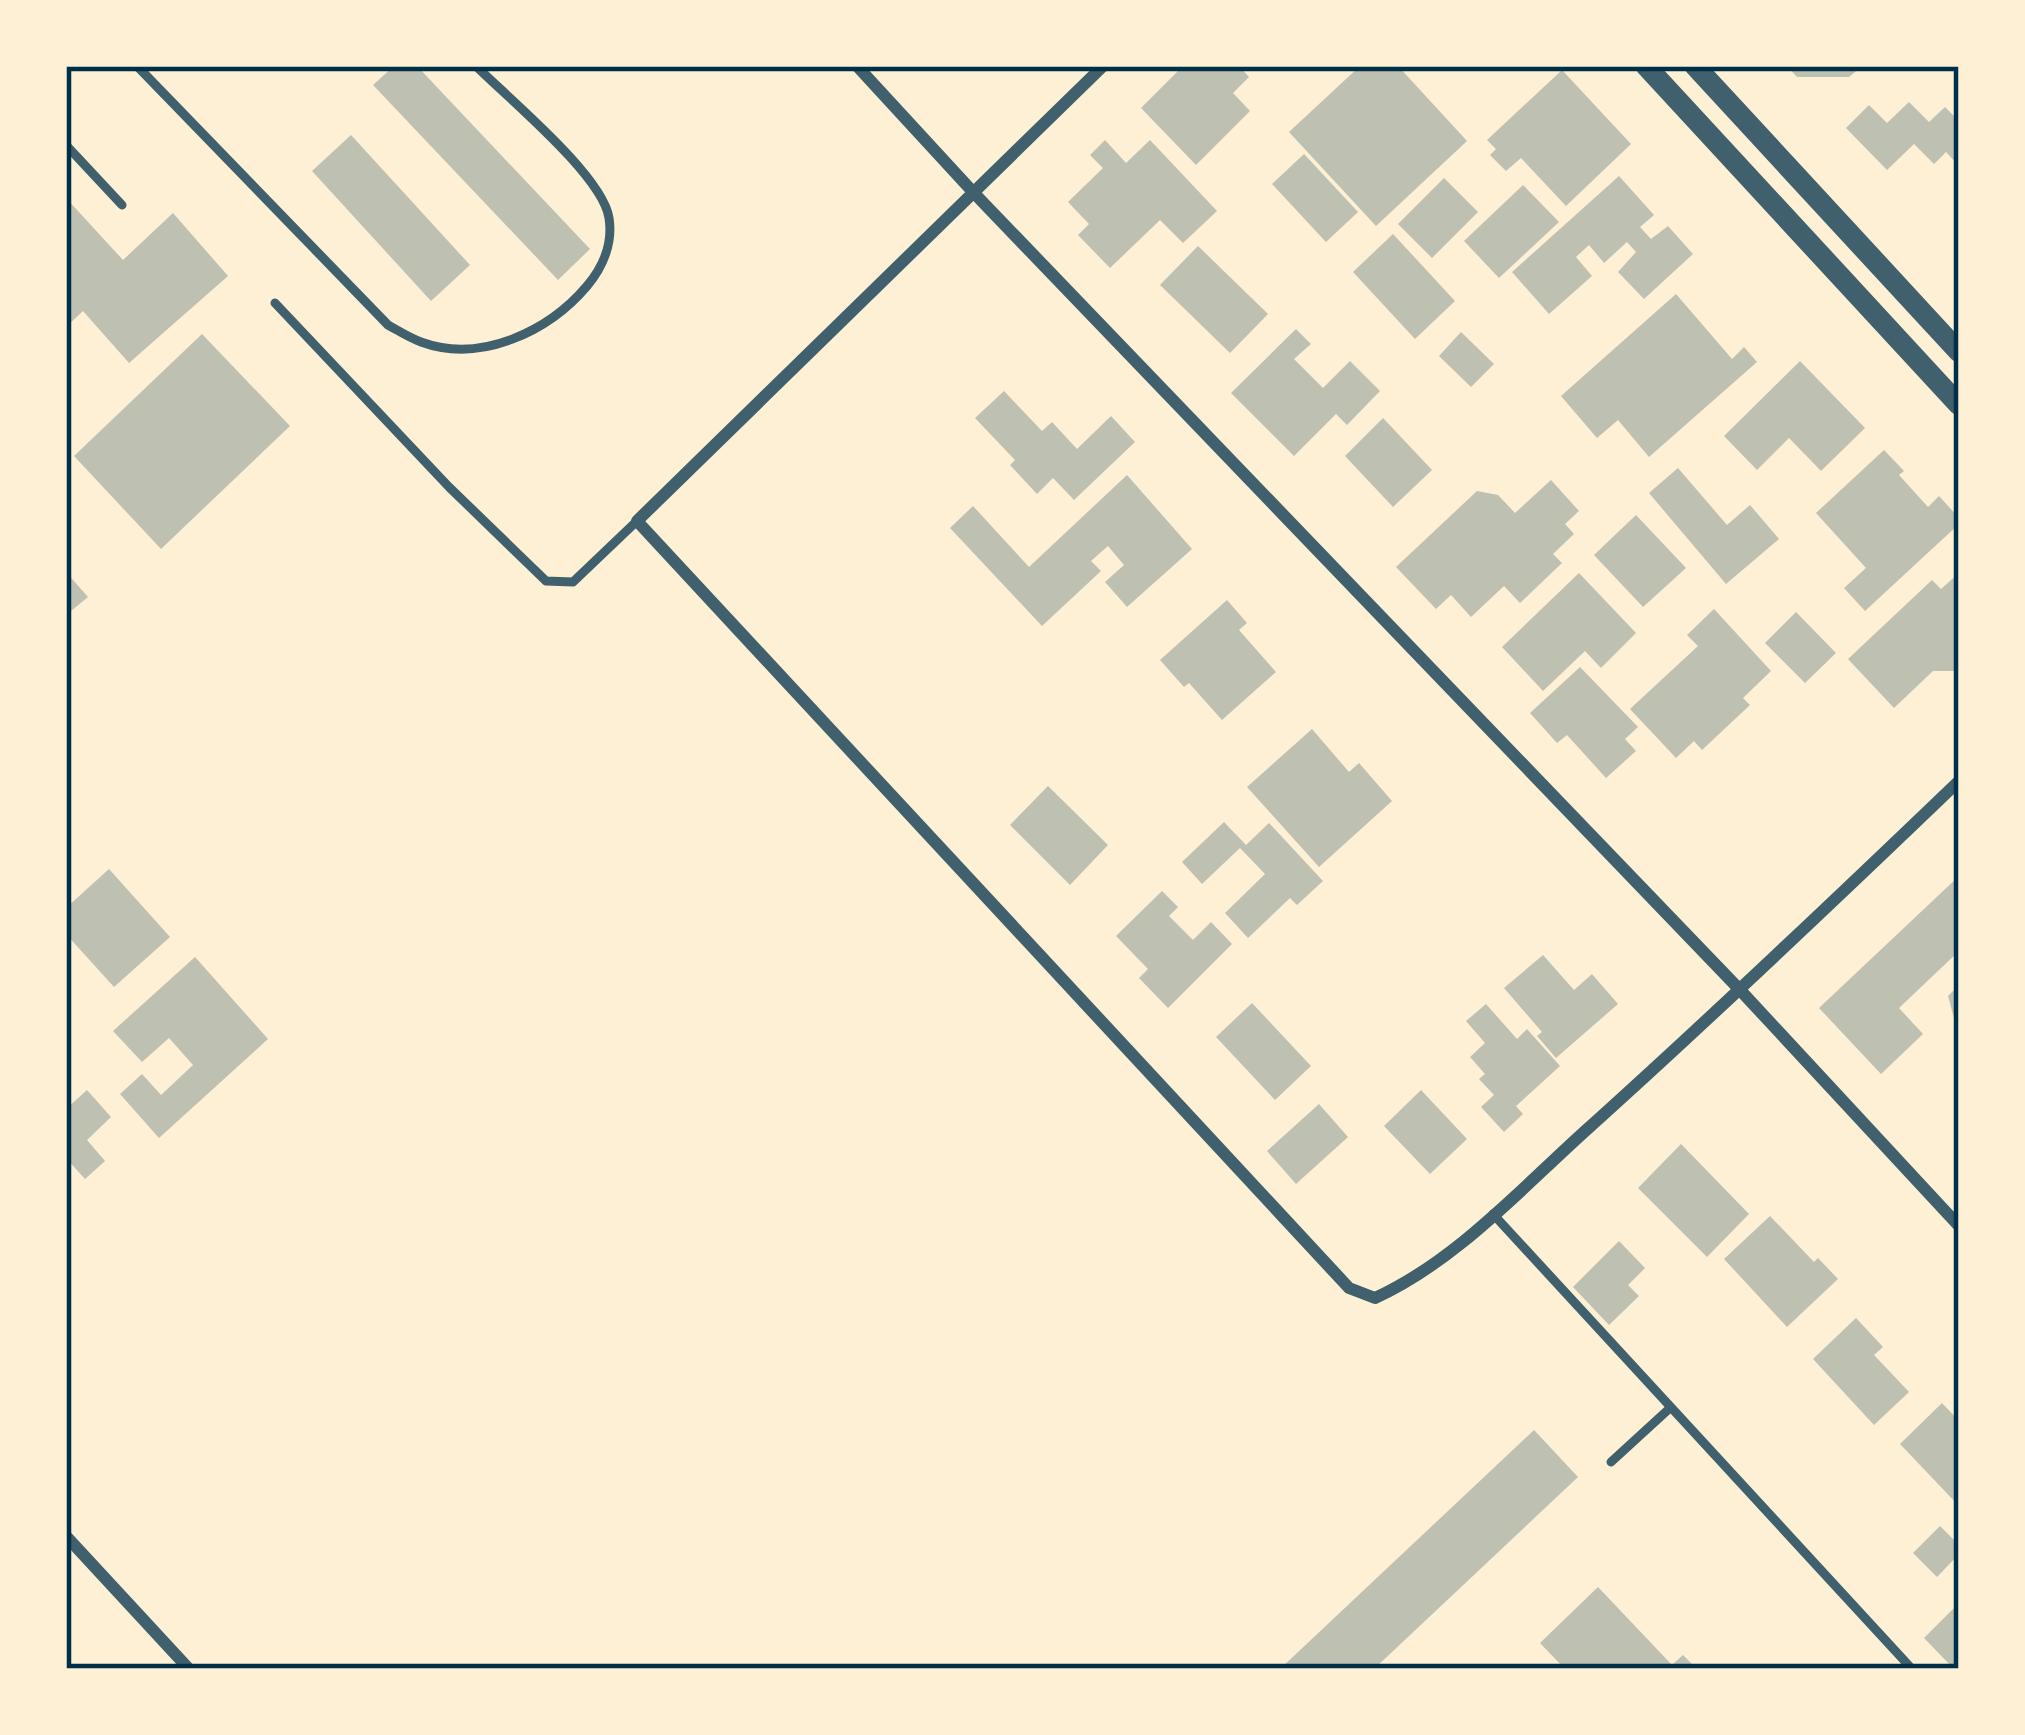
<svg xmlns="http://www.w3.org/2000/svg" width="2025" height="1735" font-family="Figtree,sans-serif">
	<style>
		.building { fill: #bec0b2 }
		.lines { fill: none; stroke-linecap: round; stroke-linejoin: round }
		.service { stroke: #3f606c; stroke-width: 9 }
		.minor { stroke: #3f606c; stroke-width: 12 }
		.tertiary { stroke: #3f606c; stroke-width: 21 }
		.neatline { fill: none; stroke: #003049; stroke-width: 4.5 }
	</style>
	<rect width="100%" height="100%" fill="#fdf0d5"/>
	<!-- building -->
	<g class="building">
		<path d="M394 66H417L590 249 558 280 373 85Z"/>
		<path d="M1183 66H1239L1249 77 1233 93 1250 111 1196 165 1141 108Z"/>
		<path d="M1360 66H1398L1467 141 1376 226 1289 132Z"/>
		<path d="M1787 66H1862L1849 77H1797Z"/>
		<path d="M1562 70 1631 144 1566 206 1521 158 1506 171 1490 155 1496 149 1487 140Z"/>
		<path d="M1909 102 1929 122 1945 107 1959 121V166L1946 152 1934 164 1914 144 1887 170 1846 128 1869 105 1887 123Z"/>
		<path d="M351 135 470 265 431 301 312 171Z"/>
		<path d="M1105 140 1126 163 1150 140 1217 211 1183 243 1160 220 1110 268 1078 235 1089 224 1068 202 1103 168 1090 155Z"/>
		<path d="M1304 154 1358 212 1326 242 1272 184Z"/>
		<path d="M1619 176 1654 215 1640 227 1651 239 1668 226 1693 254 1644 299 1618 272 1636 252 1627 242 1604 263 1589 245 1576 257 1592 276 1549 314 1512 272Z"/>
		<path d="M1444 178 1478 212 1432 258 1398 224Z"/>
		<path d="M1523 185 1559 222 1499 278 1464 241Z"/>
		<path d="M66 198 123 260 173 213 228 276 129 363 83 311 66 327Z"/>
		<path d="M1393 234 1455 301 1415 339 1353 272Z"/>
		<path d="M1198 246 1268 314 1230 353 1160 285Z"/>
		<path d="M1676 294 1732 359 1744 347 1757 362 1649 457 1618 420 1597 438 1561 396Z"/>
		<path d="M1296 329 1311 344 1294 359 1323 388 1350 361 1380 391 1347 425 1336 414 1294 456 1231 393Z"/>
		<path d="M1461 332 1494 364 1471 387 1439 356Z"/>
		<path d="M202 334 290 426 161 549 74 456Z"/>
		<path d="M1800 361 1865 428 1821 471 1789 438 1757 470 1724 436Z"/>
		<path d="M1004 391 1042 431 1052 422 1077 449 1111 416 1135 442 1074 500 1053 478 1037 494 1010 465 1015 460 975 418Z"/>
		<path d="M1383 418 1432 470 1393 507 1345 456Z"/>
		<path d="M1884 450 1904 471 1899 475 1928 507 1939 496 1959 518V524L1865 611 1844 588 1866 568 1816 513Z"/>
		<path d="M1678 468 1727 525 1750 505 1779 539 1726 584 1649 493Z"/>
		<path d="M1127 475 1192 549 1127 607 1105 582 1124 565 1108 546 1091 561 1101 571 1042 626 950 528 973 506 1029 567Z"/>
		<path d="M1551 480 1579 511 1565 524 1574 534 1553 554 1562 563 1520 603 1504 586 1471 617 1451 595 1436 609 1396 567 1477 491 1498 495 1515 513Z"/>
		<path d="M1636 515 1686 568 1643 607 1594 555Z"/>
		<path d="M66 572 88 597 66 615Z"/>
		<path d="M1579 573 1636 633 1601 668 1585 651 1543 691 1502 647Z"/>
		<path d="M1959 573V671H1933L1894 708 1848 659 1932 580 1941 589Z"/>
		<path d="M1227 600 1247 623 1239 630 1276 672 1222 720 1189 683 1184 687 1160 660Z"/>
		<path d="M1714 609 1771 671 1743 698 1750 705 1702 750 1694 741 1676 758 1630 709 1698 646 1687 635Z"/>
		<path d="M1796 612 1836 653 1805 683 1765 643Z"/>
		<path d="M1580 667 1638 727 1625 739 1636 751 1606 778 1567 735 1557 743 1530 713Z"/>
		<path d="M1312 729 1349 772 1359 763 1392 801 1319 867 1247 787Z"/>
		<path d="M1048 786 1108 845 1070 885 1010 825Z"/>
		<path d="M1224 822 1246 845 1269 823 1323 881 1297 905 1290 898 1248 938 1225 913 1265 874 1240 848 1202 884 1182 862Z"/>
		<path d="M109 869 170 937 114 987 66 934V908Z"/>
		<path d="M1959 876V951L1899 1008 1923 1034 1881 1074 1819 1008Z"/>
		<path d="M1162 891 1178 907 1169 916 1193 940 1211 922 1232 944 1168 1008 1139 978 1148 969 1116 936Z"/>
		<path d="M1543 955 1574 990 1592 974 1618 1004 1556 1058 1537 1036 1542 1032 1504 988Z"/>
		<path d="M195 957 268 1039 159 1138 120 1094 142 1074 161 1095 193 1065 169 1038 142 1062 113 1031Z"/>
		<path d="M1959 985V1032L1958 1033 1948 996Z"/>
		<path d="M1252 1003 1311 1066 1275 1100 1216 1037Z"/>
		<path d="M1486 1004 1517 1039 1527 1029 1560 1066 1516 1106 1523 1114 1504 1132 1481 1107 1494 1095 1479 1079 1485 1074 1470 1057 1485 1043 1466 1021Z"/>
		<path d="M87 1090 111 1117 87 1140 105 1161 85 1179 66 1158V1109Z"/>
		<path d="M1421 1090 1467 1139 1430 1174 1384 1126Z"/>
		<path d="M1319 1104 1348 1137 1296 1184 1267 1151Z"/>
		<path d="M1681 1144 1749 1214 1707 1257 1638 1188Z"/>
		<path d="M1770 1216 1814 1262 1818 1258 1838 1279 1787 1327 1724 1259Z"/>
		<path d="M1619 1241 1645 1268 1628 1285 1639 1296 1609 1325 1573 1287Z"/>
		<path d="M1856 1318 1883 1347 1874 1355 1909 1392 1874 1425 1813 1359Z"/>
		<path d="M1942 1403 1959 1421V1506L1900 1444Z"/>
		<path d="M1534 1430 1578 1477 1374 1669H1280Z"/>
		<path d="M1940 1526 1959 1545V1554L1937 1577 1913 1553Z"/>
		<path d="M1598 1587 1672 1665 1683 1655 1697 1669H1565L1540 1643Z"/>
		<path d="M1959 1603V1669H1954L1924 1638Z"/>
	</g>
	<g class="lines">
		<!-- service -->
		<g class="service">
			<path d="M137 66 388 325C399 331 410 338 421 342 481 364 549 331 587 286 603 267 613 243 609 218 603 176 508 98 476 66"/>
			<path d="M66 145 122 205"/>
			<path d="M275 303 449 487 546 581 573 582 637 521"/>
			<path d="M1493 1214 1912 1669"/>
			<path d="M1611 1462 1670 1408"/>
		</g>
		<!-- minor -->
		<g class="minor">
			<path d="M857 66 973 192 1741 991 1959 1226"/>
			<path d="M1103 66 637 521 1349 1288 1375 1298C1454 1262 1519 1191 1583 1133 1711 1018 1835 900 1959 781"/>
			<path d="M66 1536 189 1669"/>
		</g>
		<!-- tertiary -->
		<g class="tertiary">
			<path d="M1646 66 1959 405"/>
			<path d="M1695 66 1959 352"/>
		</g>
	</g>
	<!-- border -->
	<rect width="2025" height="1735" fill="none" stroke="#fdf0d5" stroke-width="138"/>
	<rect x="69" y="69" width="1887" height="1597" class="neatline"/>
</svg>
